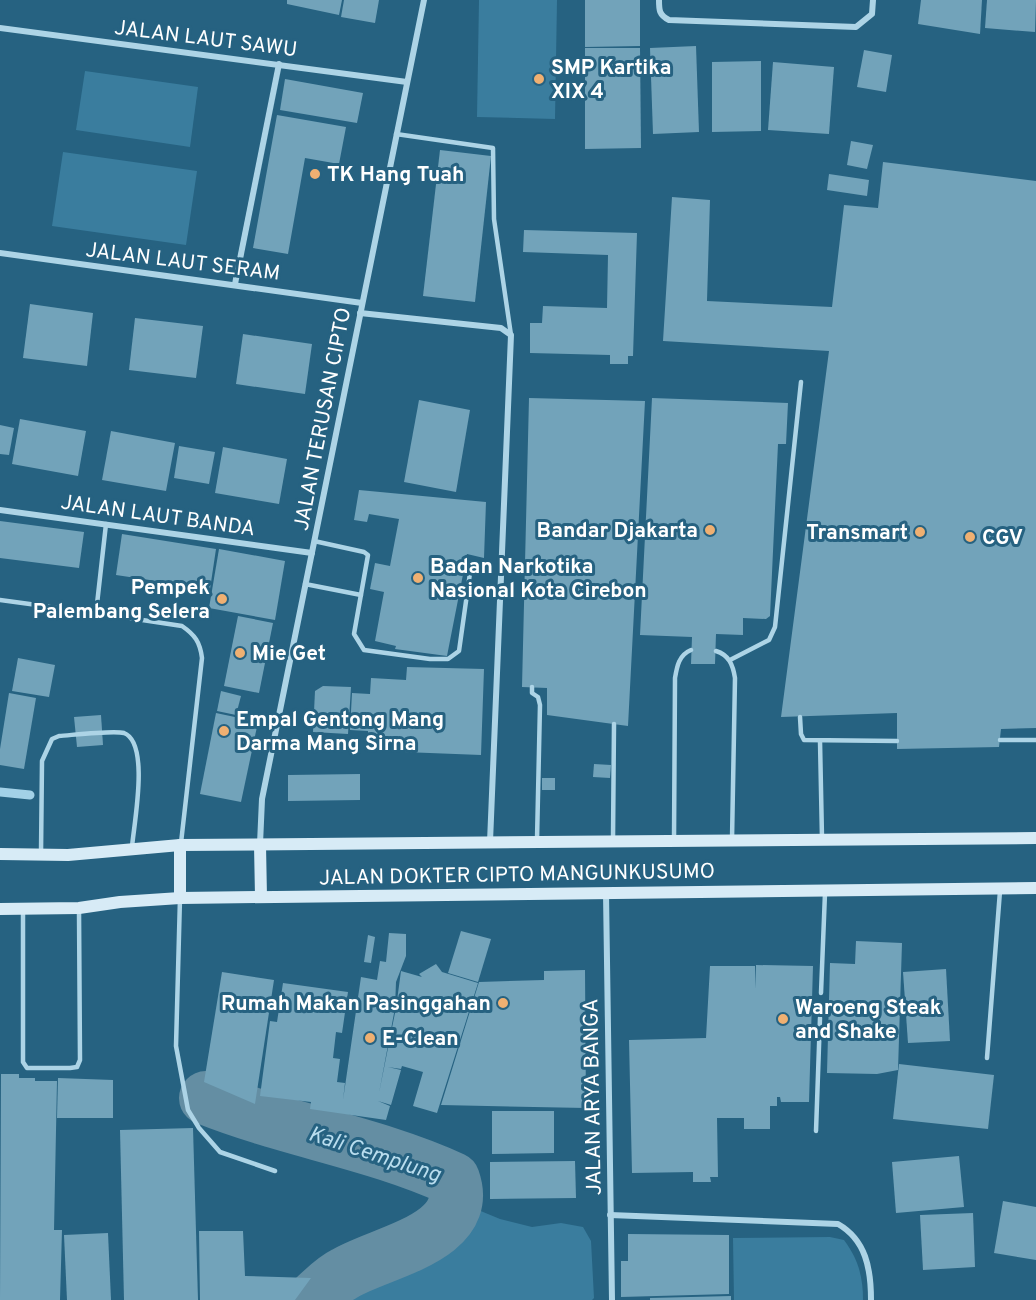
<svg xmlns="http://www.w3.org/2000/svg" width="1036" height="1300" font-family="Overpass,sans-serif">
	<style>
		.green { fill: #3a7d9e }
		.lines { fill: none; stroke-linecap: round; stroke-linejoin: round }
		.stream { stroke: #a2d1e7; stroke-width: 9 }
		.river { stroke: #648ea3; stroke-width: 54 }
		.building { fill: #72a3ba }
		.service { stroke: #add4e6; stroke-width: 4.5 }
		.minor { stroke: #add4e6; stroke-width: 6 }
		.secondary { stroke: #d7ebf6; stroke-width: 12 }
		.poi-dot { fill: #efb072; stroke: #266281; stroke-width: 2 }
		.labels { text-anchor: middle; stroke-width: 6; stroke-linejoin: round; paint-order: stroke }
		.street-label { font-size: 21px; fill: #fff; stroke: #266281 }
		.poi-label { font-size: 21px; font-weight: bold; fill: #fff; stroke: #266281; text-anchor: start }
		.water-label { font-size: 22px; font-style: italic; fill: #b9ddee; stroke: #266281 }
	</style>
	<rect width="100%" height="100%" fill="#266281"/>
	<!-- green -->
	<g class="green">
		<path d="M479 0H557L555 119 477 117Z"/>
		<path d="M85 71 198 87 190 147 76 130Z"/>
		<path d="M63 152 197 171 186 245 52 226Z"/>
		<path d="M471 1207 500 1219 532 1227 561 1223 583 1227 591 1241 594 1298 592 1300H340C384 1268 449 1263 471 1207Z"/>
		<path d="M830 1237 844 1240C858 1259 863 1276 863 1300H734L733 1238Z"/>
	</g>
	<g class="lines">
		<!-- stream -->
		<path class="stream" d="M0 792 30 795"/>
		<!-- river -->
		<path class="river" d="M206 1098C286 1130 375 1143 453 1179 474 1238 380 1252 344 1274 332 1280 322 1291 312 1300"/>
	</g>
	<!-- building -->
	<g class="building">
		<path d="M287 0H342L339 15 287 4Z"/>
		<path d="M344 0H379L375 23 341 17Z"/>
		<path d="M585 0H640V46L585 47Z"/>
		<path d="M921 0H982L980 34 918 24Z"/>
		<path d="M987 0H1036L1035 32 985 28Z"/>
		<path d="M696 46 699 132 653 134 650 48Z"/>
		<path d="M585 48H640L641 148 585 149Z"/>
		<path d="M864 50 892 55 886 92 857 87Z"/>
		<path d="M761 61V131L712 132V62Z"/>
		<path d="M773 62 834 67 829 134 768 130Z"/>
		<path d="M285 79 363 93 357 123 280 110Z"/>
		<path d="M277 115 346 127 339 164 305 158 288 254 253 248Z"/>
		<path d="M851 141 873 145 867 169 847 165Z"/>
		<path d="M440 150 491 156 475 302 423 296Z"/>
		<path d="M883 162 1036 181V728L1001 729 999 747 897 749V713L781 717 829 351 663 341 672 197 710 200 707 301 832 307 844 205 878 208Z"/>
		<path d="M829 174 869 180 867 196 827 190Z"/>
		<path d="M524 230 637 233 633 356H628V364H610V355L530 353V323H542L543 306 607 308 608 255 523 252Z"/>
		<path d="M30 304 93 313 87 366 23 358Z"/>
		<path d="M135 318 203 326 196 378 129 370Z"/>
		<path d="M243 334 312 344 305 394 236 384Z"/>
		<path d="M529 398 645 401 628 726 547 715V688L522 687Z"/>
		<path d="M652 398 788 403 786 444H778L770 616 766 619 743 618V635L716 634 715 664H691L692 637 640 635Z"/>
		<path d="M419 400 470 410 456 492 404 482Z"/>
		<path d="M20 419 86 431 78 476 12 464Z"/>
		<path d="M0 425 14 428 9 455 0 454Z"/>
		<path d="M111 431 175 443 166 491 102 480Z"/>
		<path d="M179 446 215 452 209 484 174 478Z"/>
		<path d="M223 447 287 459 279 504 215 493Z"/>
		<path d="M359 490 486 502 484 558 467 554 447 656 395 649 396 646 375 641 384 592 370 589 375 563 390 566 399 519 369 514 367 522 354 520Z"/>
		<path d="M0 521 84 532 79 568 0 558Z"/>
		<path d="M122 534 216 549 210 589 116 575Z"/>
		<path d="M219 549 285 561 275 620 209 608Z"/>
		<path d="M238 616 273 623 259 693 224 686Z"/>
		<path d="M18 658 55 665 49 697 12 691Z"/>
		<path d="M407 667 484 669 481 755 404 752 405 740 368 739V731L350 730 352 693 370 694 371 678 406 680Z"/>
		<path d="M323 686 351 687 348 734 313 732 315 691Z"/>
		<path d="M221 691 241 696 236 715 217 711Z"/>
		<path d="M9 693 36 698 24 769 0 765V749Z"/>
		<path d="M216 713 258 722 241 802 200 794Z"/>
		<path d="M101 715 103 745 77 747 74 717Z"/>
		<path d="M594 764 611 765 610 778 593 777Z"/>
		<path d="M360 774V800L288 801V775Z"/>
		<rect x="542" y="778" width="13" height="12"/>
		<path d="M461 931 491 939 478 982 448 973Z"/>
		<path d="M389 933 406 934V956L396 982 395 1008 379 1093 396 1008 401 971 422 977 419 974 436 964 442 972 478 983 437 1113 413 1106 423 1072 402 1066 401 1069 388 1067 401 1070 391 1105 378 1101 390 1106 386 1120 310 1109 311 1102 260 1096 270 1021 277 1022 283 983 348 992 342 1033 336 1032 333 1058 340 1059 337 1082 345 1083 343 1100 361 977 377 980 380 961 386 962Z"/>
		<path d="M368 935 375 937 371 963 364 962Z"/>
		<path d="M856 941 902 943 898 1070 877 1074 827 1073 830 963 855 964Z"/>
		<path d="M756 965 813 966 809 1102H781L780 1097H777V1106H770V1129H744V1118H717L718 1177H710L711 1182H693V1172L632 1173 629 1040 706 1038 710 966H755L756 989Z"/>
		<path d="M946 969 950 1041 908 1043 903 972Z"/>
		<path d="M585 970 586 1108 441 1105 479 982 544 980V971Z"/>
		<path d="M222 972 274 980 255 1104 204 1082Z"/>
		<path d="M899 1064 994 1075 988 1129 893 1119Z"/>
		<path d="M1 1074H19V1078H35V1081H57L54 1230H62L60 1300H0Z"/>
		<path d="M58 1078 113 1080V1118H57Z"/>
		<path d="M492 1111H554V1153L492 1154Z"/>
		<path d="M193 1128 198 1300H124L120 1130Z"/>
		<path d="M959 1156 964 1207 896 1213 892 1162Z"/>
		<path d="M575 1161 576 1198 490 1199V1162Z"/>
		<path d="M1003 1201 1036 1207V1260L994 1253Z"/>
		<path d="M973 1213 975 1267 923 1270 920 1215Z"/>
		<path d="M199 1231H243L245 1276 311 1278 295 1300H200Z"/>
		<path d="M108 1233 111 1300H67L64 1235Z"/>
		<path d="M628 1234 729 1235V1294L621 1297V1261H628Z"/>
		<path d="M731 1296V1300H650V1298Z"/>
	</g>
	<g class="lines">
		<!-- service -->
		<g class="service">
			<path d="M396 134 493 148 494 219 511 335"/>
			<path d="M106 524 96 613 182 626C195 635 200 642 202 658L181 843"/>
			<path d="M314 541 364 552 368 555 354 634 364 650 430 659H448L459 651 470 573"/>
			<path d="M305 584 361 595"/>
			<path d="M0 600 96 613"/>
			<path d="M716 651C729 655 733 665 735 678L732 840"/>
			<path d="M730 660 769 640 775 627 801 382"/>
			<path d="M532 687V693L538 697 540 705 537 840"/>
			<path d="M800 717 801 734 804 740 897 741"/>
			<path d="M1000 740H1036"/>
			<path d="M820 741 822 838"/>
			<path d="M613 839 614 724"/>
			<path d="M674 841 675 678C677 666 679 655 691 650"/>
			<path d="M41 854 42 761 52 739 59 736C73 735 114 730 124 733 150 743 134 823 132 847"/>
			<path d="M180 898 176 1046 188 1110 199 1128 220 1152 275 1171"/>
			<path d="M23 909V1062L27 1068H70L77 1067 80 1060 79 910"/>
			<path d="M821 993 825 893"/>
			<path d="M987 1058 1000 891"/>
			<path d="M816 1131 820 1018"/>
		</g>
		<!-- minor -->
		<g class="minor">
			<path d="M659 0C659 10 659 15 669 20L856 27 872 14 873 0"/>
			<path d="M0 28 407 82"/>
			<path d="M0 253 362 303"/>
			<path d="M235 284 279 64"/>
			<path d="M360 313 501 328 511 335 490 842"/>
			<path d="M0 510 312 553"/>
			<path d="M260 844 262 799 424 0"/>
			<path d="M606 893 612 1300"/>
			<path d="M610 1215 838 1224C866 1240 871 1269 871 1300"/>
		</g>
		<!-- secondary -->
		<g class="secondary">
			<path d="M260 845 261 897"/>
			<path d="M0 854 68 855 180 845 1036 838"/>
			<path d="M180 898V845"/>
			<path d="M0 909 79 908 120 902 180 898 1036 888"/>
		</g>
	</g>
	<!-- markers -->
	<g class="poi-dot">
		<circle cx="539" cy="79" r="6"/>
		<circle cx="315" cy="174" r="6"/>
		<circle cx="710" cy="530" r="6"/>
		<circle cx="920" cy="532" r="6"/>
		<circle cx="970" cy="537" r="6"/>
		<circle cx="418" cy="578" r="6"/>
		<circle cx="222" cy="599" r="6"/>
		<circle cx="240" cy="653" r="6"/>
		<circle cx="224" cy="731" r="6"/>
		<circle cx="503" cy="1003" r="6"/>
		<circle cx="783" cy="1019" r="6"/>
		<circle cx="370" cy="1038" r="6"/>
	</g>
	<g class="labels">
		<!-- street labels -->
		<g class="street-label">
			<text transform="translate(206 38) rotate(7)" y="7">JALAN LAUT SAWU</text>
			<text transform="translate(183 261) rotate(7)" y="7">JALAN LAUT SERAM</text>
			<text transform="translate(322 419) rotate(-79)" y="7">JALAN TERUSAN CIPTO</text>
			<text transform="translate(158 515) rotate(8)" y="7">JALAN LAUT BANDA</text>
			<text transform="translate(517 874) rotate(-1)" y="7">JALAN DOKTER CIPTO MANGUNKUSUMO</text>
			<text transform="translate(592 1097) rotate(-91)" y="7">JALAN ARYA BANGA</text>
		</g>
		<!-- poi labels -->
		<g class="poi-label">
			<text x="551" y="74">SMP Kartika<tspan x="551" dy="24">XIX 4</tspan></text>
			<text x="327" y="181">TK Hang Tuah</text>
			<text x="698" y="537" text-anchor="end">Bandar Djakarta</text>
			<text x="908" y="539" text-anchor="end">Transmart</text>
			<text x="982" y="544">CGV</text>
			<text x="430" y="573">Badan Narkotika<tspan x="430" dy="24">Nasional Kota Cirebon</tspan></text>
			<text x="210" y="594" text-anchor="end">Pempek<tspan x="210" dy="24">Palembang Selera</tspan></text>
			<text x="252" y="660">Mie Get</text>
			<text x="236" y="726">Empal Gentong Mang<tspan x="236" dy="24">Darma Mang Sirna</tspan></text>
			<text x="491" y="1010" text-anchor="end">Rumah Makan Pasinggahan</text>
			<text x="795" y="1014">Waroeng Steak<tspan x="795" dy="24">and Shake</tspan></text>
			<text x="382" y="1045">E-Clean</text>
		</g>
		<!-- water labels -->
		<g class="water-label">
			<text transform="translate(375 1153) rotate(18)" y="8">Kali Cemplung</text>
		</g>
	</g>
</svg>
